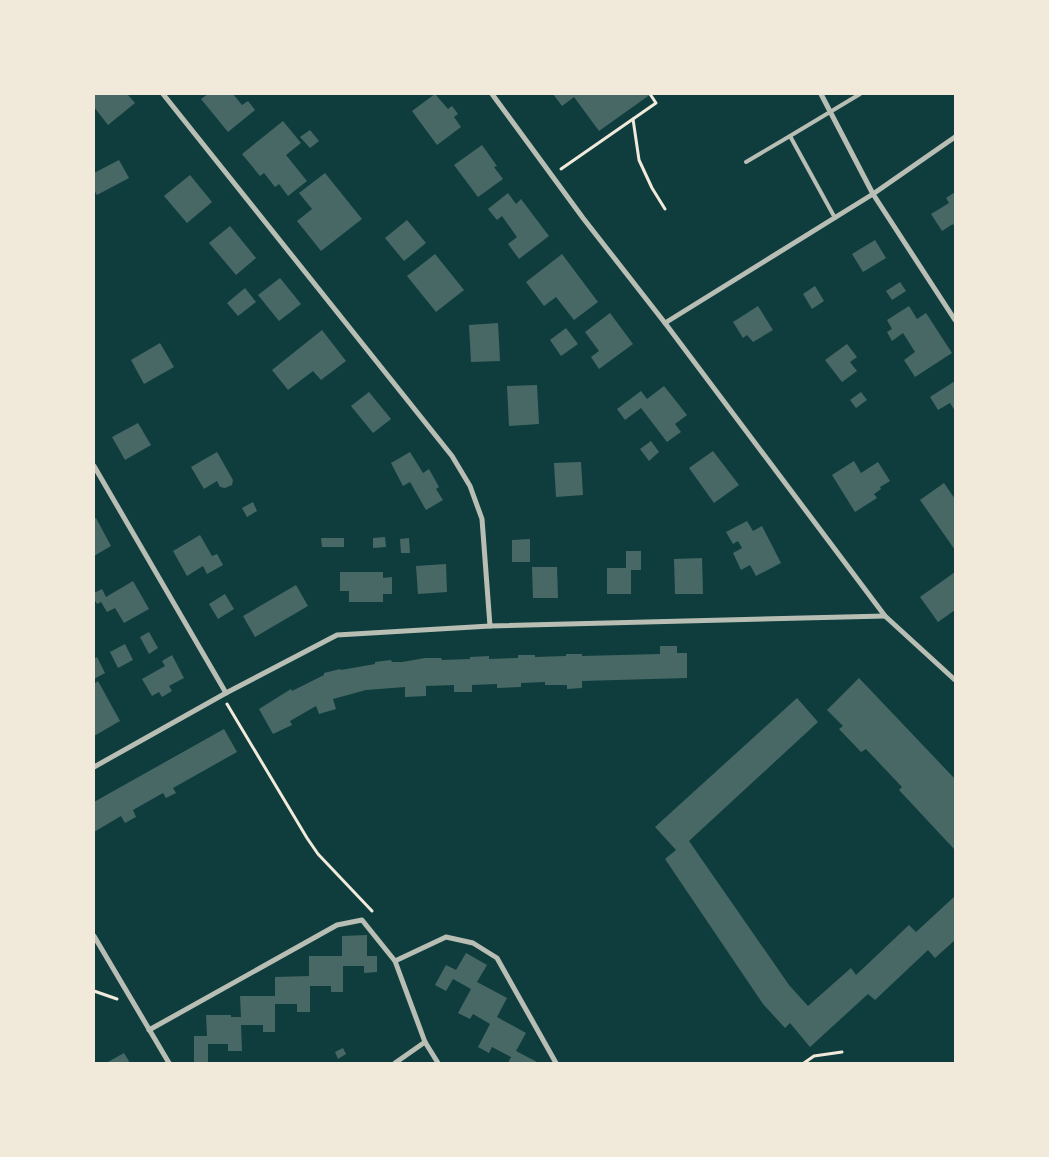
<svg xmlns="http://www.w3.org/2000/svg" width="1049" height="1157" font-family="'Public Sans',sans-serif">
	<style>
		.building { fill: #486865 }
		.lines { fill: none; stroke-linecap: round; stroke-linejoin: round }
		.path { stroke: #f1e9da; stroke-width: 3 }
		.service { stroke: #b8beb3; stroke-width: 4 }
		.minor { stroke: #b8beb3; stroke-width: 5 }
	</style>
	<rect width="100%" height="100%" fill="#0f3d3e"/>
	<!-- building -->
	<g class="building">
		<path d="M94 94H127L135 103 108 125 94 107Z"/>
		<path d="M208 94H233L242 105 248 101 255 110 228 132 201 99Z"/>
		<path d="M435 94 448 109 452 106 458 114 454 117 461 127 437 145 412 111Z"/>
		<path d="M553 94H651L599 131 574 97 562 106Z"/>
		<path d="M283 121 301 143 286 155 307 181 288 196 279 184 275 187 264 173 260 176 242 154Z"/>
		<path d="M310 130 319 141 310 148 300 137Z"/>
		<path d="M482 145 497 166 494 167 503 179 478 197 454 165Z"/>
		<path d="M119 160 129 178 97 195 94 190V173Z"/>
		<path d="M325 173 362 219 321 251 297 221 312 209 299 193Z"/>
		<path d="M190 175 212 202 187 223 164 196Z"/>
		<path d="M955 192V228L953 224 942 231 931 214 949 203 946 198Z"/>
		<path d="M508 193 516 204 521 199 549 236 519 259 508 244 517 237 502 216 497 220 488 209Z"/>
		<path d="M407 220 426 243 404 261 385 238Z"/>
		<path d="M230 226 256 258 236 275 209 243Z"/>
		<path d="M875 240 886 258 863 272 852 254Z"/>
		<path d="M435 254 464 290 436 312 407 276Z"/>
		<path d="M562 254 598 302 574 320 556 297 544 306 526 282Z"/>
		<path d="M280 278 301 304 279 321 258 295Z"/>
		<path d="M900 282 906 291 892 300 886 291Z"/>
		<path d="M815 286 824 301 812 309 803 294Z"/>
		<path d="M245 288 256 302 238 316 227 303Z"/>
		<path d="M758 306 773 330 753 342 747 335 743 338 733 322Z"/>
		<path d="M909 306 917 319 926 313 952 353 915 377 904 360 915 352 903 333 892 341 887 332 892 329 887 320Z"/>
		<path d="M610 313 633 344 599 369 591 357 599 351 585 332Z"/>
		<path d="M498 323 500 361 471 362 469 325Z"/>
		<path d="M566 328 578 344 561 356 550 340Z"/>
		<path d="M322 330 346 361 321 380 313 371 288 390 272 370Z"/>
		<path d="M160 343 174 367 144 384 131 360Z"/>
		<path d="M847 344 857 357 850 362 857 371 842 382 825 360Z"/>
		<path d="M955 381V411L950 403 938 410 930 397Z"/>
		<path d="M537 385 539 424 509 426 507 386Z"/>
		<path d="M664 386 687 415 675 424 681 432 667 442 641 408 625 420 617 409 641 391 647 399Z"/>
		<path d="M369 392 391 419 373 433 351 406Z"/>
		<path d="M861 392 867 400 856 408 850 400Z"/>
		<path d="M138 423 151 445 125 460 112 437Z"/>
		<path d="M651 441 659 452 649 461 640 449Z"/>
		<path d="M713 451 739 485 714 503 689 468Z"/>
		<path d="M217 452 233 480 232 485 225 488 220 487 217 481 204 489 191 467Z"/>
		<path d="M410 452 423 473 429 469 439 487 436 489 443 500 426 510 410 482 403 486 391 463Z"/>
		<path d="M854 461 861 473 878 462 890 481 880 487 881 489 874 494 877 498 855 512 832 475Z"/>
		<path d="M581 462 583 495 556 497 554 463Z"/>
		<path d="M944 483 955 499V550L920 500Z"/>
		<path d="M253 502 257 511 247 517 242 508Z"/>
		<path d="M96 518 111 546 94 556V519Z"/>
		<path d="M747 521 753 531 762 526 781 563 756 576 750 565 741 570 733 553 742 548 738 541 733 544 726 532Z"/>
		<path d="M200 535 212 556 217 554 223 565 207 574 203 566 187 576 173 551Z"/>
		<path d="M385 537 386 547 373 548V538Z"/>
		<path d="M321 538H344V547H322Z"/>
		<path d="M409 538 410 553H401L400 539Z"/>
		<path d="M530 539V562H512V540Z"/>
		<path d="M626 551H641V570H631V594H607V568H626Z"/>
		<path d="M702 558 703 594H675L674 559Z"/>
		<path d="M446 564 447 592 418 594 416 566Z"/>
		<path d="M532 567H557L558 598H533Z"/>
		<path d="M340 572H383V578L392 577V594H383V602H349V591H340Z"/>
		<path d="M955 572V610L938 622 920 597Z"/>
		<path d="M133 581 149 609 124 623 115 608 107 612 101 602 97 604 94 599V593L102 589 106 597Z"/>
		<path d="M296 585 308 606 255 637 243 616Z"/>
		<path d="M225 594 234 609 218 619 209 604Z"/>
		<path d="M149 632 158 648 149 654 140 637Z"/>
		<path d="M125 644 133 660 118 668 110 652Z"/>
		<path d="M660 646H677V653H687V678L582 681V688L567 689V685H545V682L521 683V687L497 688V684L472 685V692H454V685L426 686V696L405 697V687L366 690 333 699 336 709 319 714 316 706 290 721 292 725 273 734 259 709 291 689 292 691 324 675V673L340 669 341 670 375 664V662L391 660 392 662H402L425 658H441L442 660 470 659V657L489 656V659L518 658V655H535V657L566 656V654H582V656L660 654Z"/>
		<path d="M172 655 184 678 169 686 172 691 162 697 159 692 152 696 142 679 165 666 162 661Z"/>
		<path d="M97 657 105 673 94 679V659Z"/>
		<path d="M859 678 955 779V850L899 790 902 787 866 749 861 752 839 729 843 726 827 710Z"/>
		<path d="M98 681 120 721 94 736V684Z"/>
		<path d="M797 698 818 722 689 841 789 985 808 1006 851 968 856 975 909 925 916 932 955 896V940L935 958 928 950 875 1000 868 994 810 1047 790 1023 785 1028 763 1004 665 859 676 850 655 827Z"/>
		<path d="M224 729 237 752 173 788 176 793 166 798 163 793 133 810 136 817 125 823 121 816 94 832V802Z"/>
		<path d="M367 935V956H377V972L364 973V966H343V992H331V986H310V1012H297V1004H275V1032H263V1025H241L242 1051H228V1044H208V1063H194V1036H207L206 1015H231V1017H241L240 996H275V977L309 976V956H342V936Z"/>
		<path d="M466 953 487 965 477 982 507 998 497 1017 526 1033 516 1051 539 1063H508L511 1057 492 1047 489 1053 478 1047 490 1024 473 1014 470 1019 458 1013 471 989 453 979 446 991 435 985 446 965 456 970Z"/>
		<path d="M343 1048 346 1054 338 1059 335 1052Z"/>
		<path d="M124 1053 130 1063H106Z"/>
	</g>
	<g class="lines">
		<!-- path -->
		<g class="path">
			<path d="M650 94 656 103 633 119 639 160 652 188 665 209"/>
			<path d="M561 169 633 119"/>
			<path d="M227 704 307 838 318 854 372 911"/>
			<path d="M94 991 117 999"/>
			<path d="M804 1063 814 1056 842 1052"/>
		</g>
		<!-- service -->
		<g class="service">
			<path d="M790 136 860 94"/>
			<path d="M746 162 790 136 835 218"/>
		</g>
		<!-- minor -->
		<g class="minor">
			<path d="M163 94 452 456 470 486 482 519 490 626"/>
			<path d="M492 94 583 218 665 323 885 616 955 680"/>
			<path d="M821 94 873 194 955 320"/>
			<path d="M665 323 873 194 955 137"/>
			<path d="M94 466 226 693"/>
			<path d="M94 767 226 693 337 635 490 626 885 616"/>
			<path d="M94 936 169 1063"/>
			<path d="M395 961 446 937 473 943 497 958 556 1063"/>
			<path d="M149 1030 337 925 362 920 395 961 425 1042 438 1063"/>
			<path d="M395 1063 425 1042"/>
		</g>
	</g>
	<!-- border -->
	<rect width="1049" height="1157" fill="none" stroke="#f1e9da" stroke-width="190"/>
</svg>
